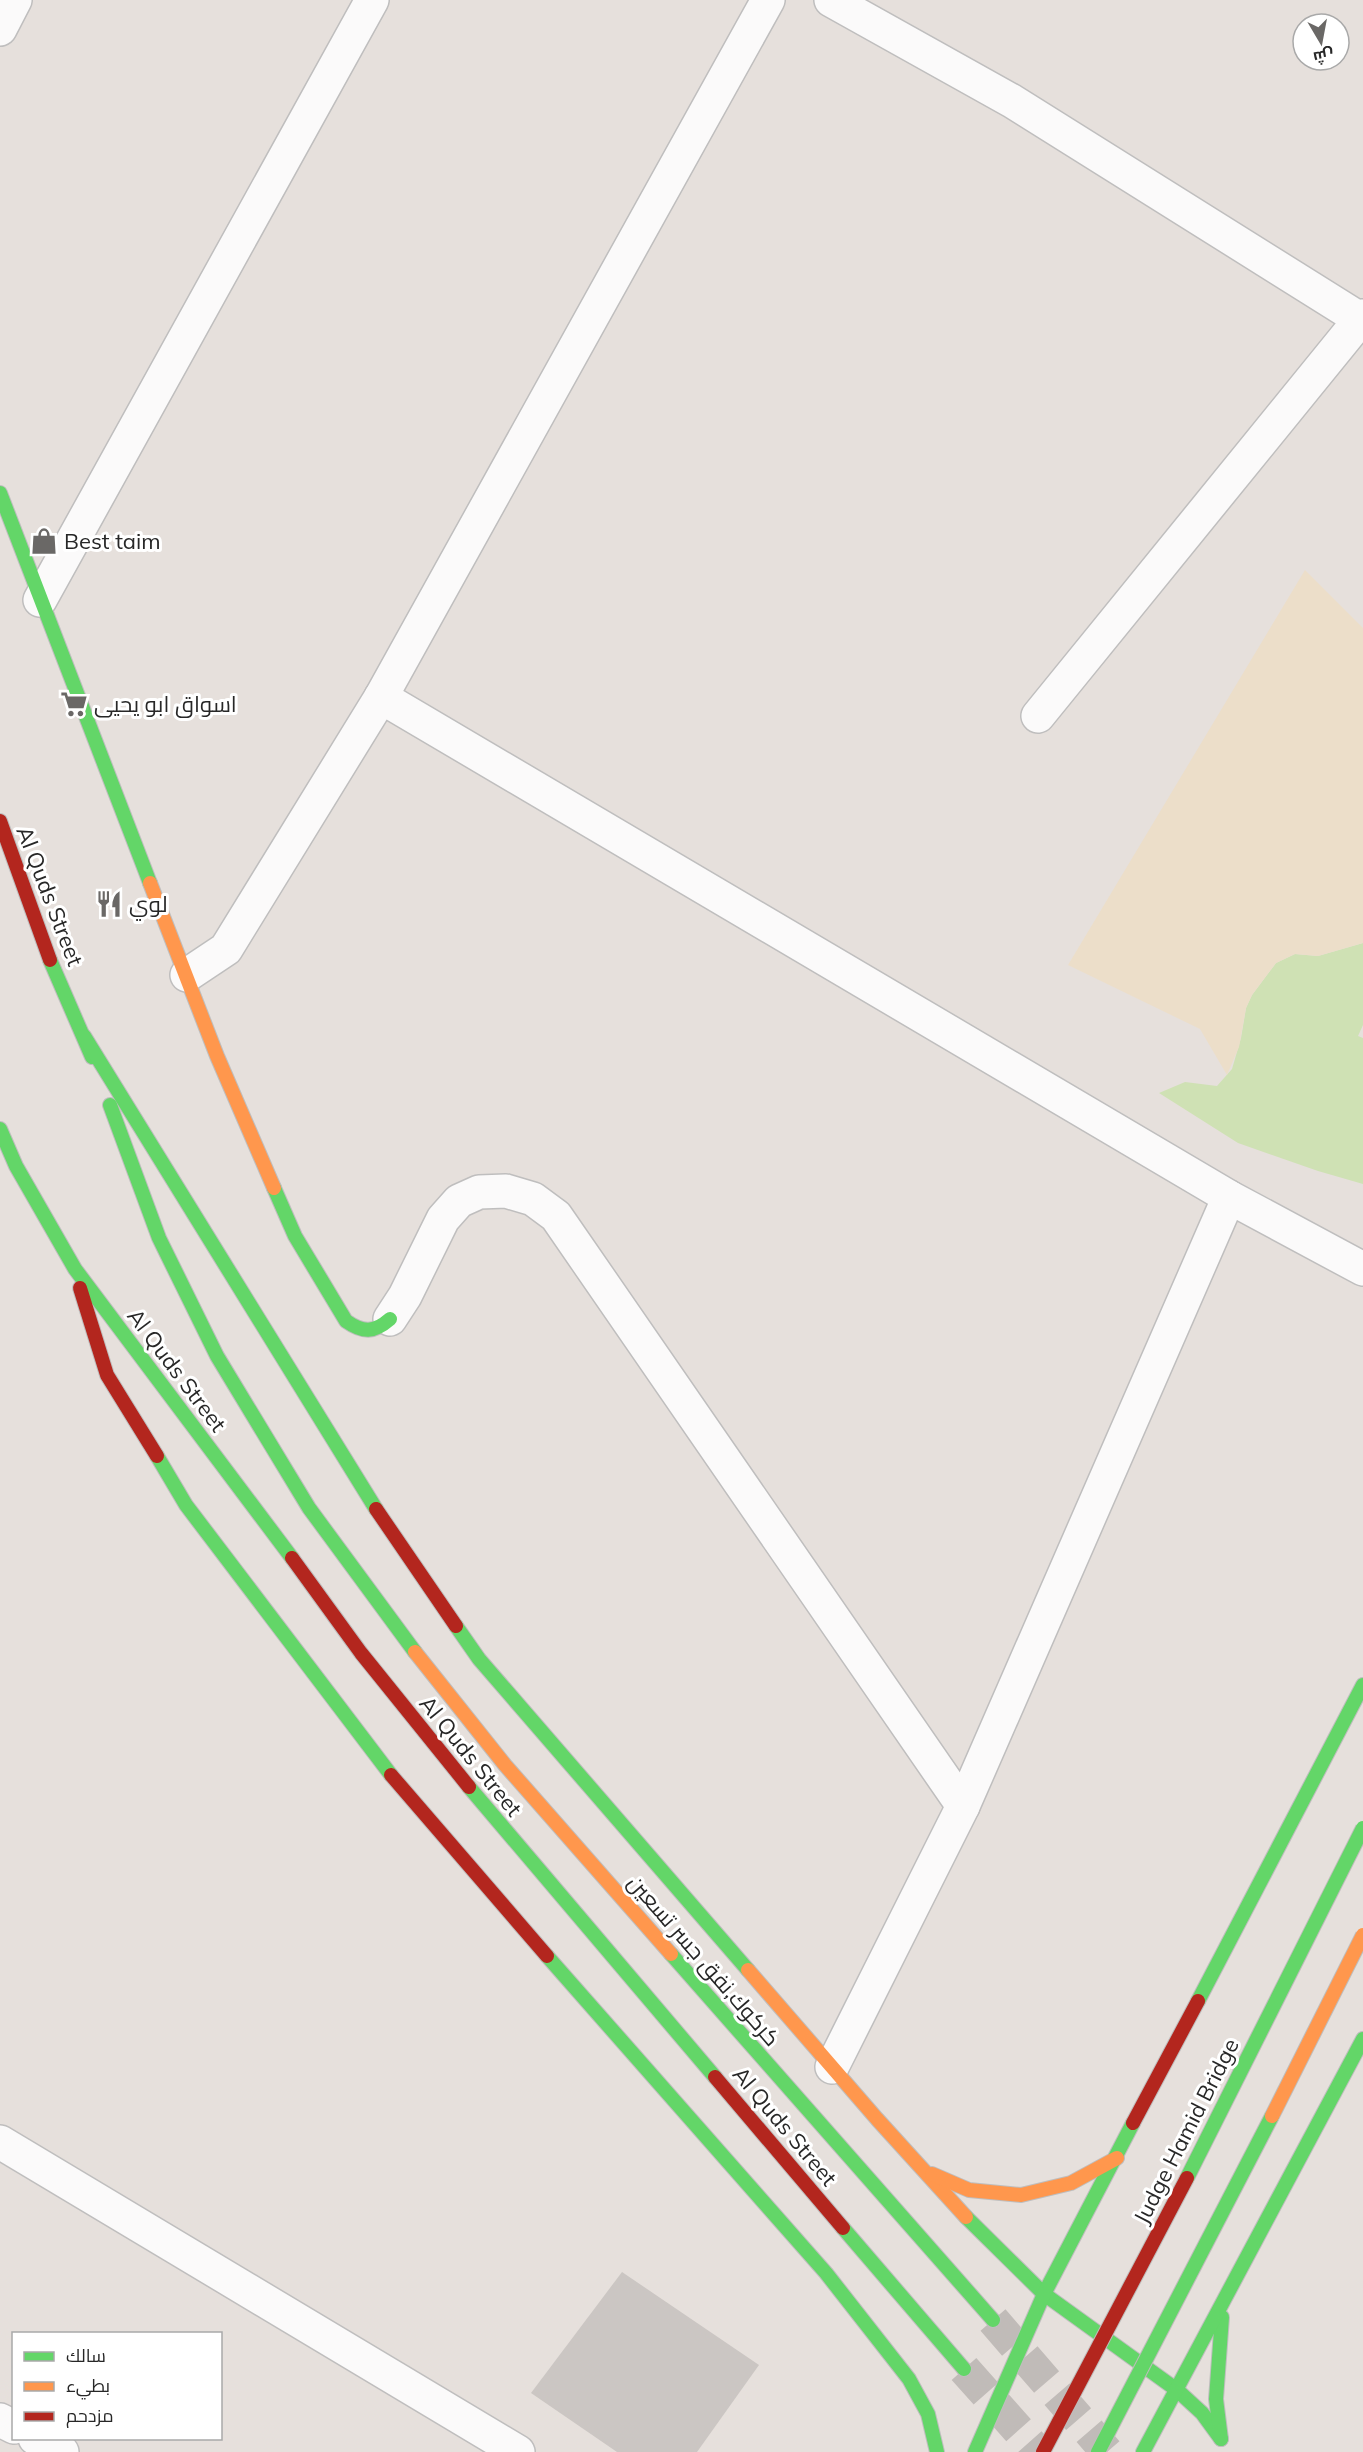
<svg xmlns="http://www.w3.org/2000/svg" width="1363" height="2452" font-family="Mulish,Cairo,sans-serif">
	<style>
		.green { fill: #cfe1b4 }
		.sand { fill: #ecdec9 }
		.building { fill: #cbc6c3 }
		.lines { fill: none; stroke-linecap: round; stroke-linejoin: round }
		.primary-tunnel { stroke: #c0bbb8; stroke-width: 33; stroke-dasharray: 33 16; stroke-linecap: butt }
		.street-casing { stroke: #bfbebe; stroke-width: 36 }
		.fast-casing { stroke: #bfbebe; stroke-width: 16 }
		.slow-casing { stroke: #bfbebe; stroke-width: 16 }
		.jam-casing { stroke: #bfbebe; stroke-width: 16 }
		.street { stroke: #fbfafa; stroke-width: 33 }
		.fast { stroke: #63d668; stroke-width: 14 }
		.slow { stroke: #ff974d; stroke-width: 14 }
		.jam { stroke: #b3261e; stroke-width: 14 }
		.fast-bridge-casing { stroke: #bfbcbb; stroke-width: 16; stroke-linecap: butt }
		.slow-bridge-casing { stroke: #bfbcbb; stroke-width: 16; stroke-linecap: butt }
		.jam-bridge-casing { stroke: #bfbcbb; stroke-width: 16; stroke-linecap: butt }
		.fast-bridge { stroke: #63d668; stroke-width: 14 }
		.slow-bridge { stroke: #ff974d; stroke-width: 14 }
		.jam-bridge { stroke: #b3261e; stroke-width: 14 }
		.labels { text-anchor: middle; stroke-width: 6; stroke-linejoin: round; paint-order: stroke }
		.poi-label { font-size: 22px; fill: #272727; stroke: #fff; text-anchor: start }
		.street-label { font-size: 22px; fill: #272727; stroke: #fff }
	</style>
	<rect width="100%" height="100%" fill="#e6e0dc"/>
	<!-- green -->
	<path class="green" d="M1363 943V1025L1358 1036 1363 1038V1184L1318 1171 1238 1143 1159 1093 1185 1082 1217 1086 1232 1069 1241 1038 1246 1008 1252 995 1276 963 1295 954 1318 956Z"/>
	<!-- sand -->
	<path class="sand" d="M1305 570 1363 628V943L1318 956 1295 954 1276 963 1252 995 1246 1008 1239 1047 1227 1075 1200 1029 1068 965Z"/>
	<!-- building -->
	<path class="building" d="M622 2272 759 2365 697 2452H617L531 2393Z"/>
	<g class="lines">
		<!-- primary-tunnel -->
		<g class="primary-tunnel">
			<path d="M993 2320 1107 2452"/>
			<path d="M964 2369 1038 2452"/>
		</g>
		<defs>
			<g id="street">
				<path d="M831 0 1012 101 1363 321"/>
				<path d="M0 29 15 0"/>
				<path d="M40 600 372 0"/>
				<path d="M381 697 1229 1197 1363 1269"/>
				<path d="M1038 716 1363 316"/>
				<path d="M187 975 226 949 381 697 768 0"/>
				<path d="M390 1319 405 1296 443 1219 459 1201 479 1192 506 1191 533 1199 556 1216 963 1806"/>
				<path d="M832 2067 963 1806 1229 1197"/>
				<path d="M0 2142 518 2452"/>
				<path d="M0 2420 14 2427"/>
				<path d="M35 2438 62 2452"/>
			</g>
			<g id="fast">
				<path d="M0 493 150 883"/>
				<path d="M50 960 92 1057"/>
				<path d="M84 1036 376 1509"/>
				<path d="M110 1105 159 1238 217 1356 309 1508 415 1652"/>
				<path d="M0 1129 16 1166 75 1269 292 1558"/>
				<path d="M274 1188 295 1236 346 1321C363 1333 374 1333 390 1319"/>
				<path d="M157 1456 186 1505 391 1775"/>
				<path d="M456 1626 479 1659 748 1970"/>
				<path d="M469 1787 715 2077"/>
				<path d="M671 1954 993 2320"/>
				<path d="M547 1956 826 2273 909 2379 928 2414 937 2452"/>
				<path d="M1198 2001 1363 1685"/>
				<path d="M966 2217 1044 2294 1177 2390 1202 2413 1221 2439"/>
				<path d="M843 2228 964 2369"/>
				<path d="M1221 2439 1216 2399 1222 2317"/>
				<path d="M975 2452 1044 2294 1133 2123"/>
				<path d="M1143 2452 1363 2039"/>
			</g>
			<g id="slow">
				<path d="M150 883 217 1056 274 1188"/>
				<path d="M415 1652 505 1765 671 1954"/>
				<path d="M748 1970 877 2119 966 2217"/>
				<path d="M932 2174 969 2190 1021 2195 1071 2183 1117 2158"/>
			</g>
			<g id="jam">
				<path d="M0 821 50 960"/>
				<path d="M80 1288 107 1375 157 1456"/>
				<path d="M376 1509 456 1626"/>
				<path d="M292 1558 361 1653 469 1787"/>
				<path d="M391 1775 547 1956"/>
				<path d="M715 2077 843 2228"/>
				<path d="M1133 2123 1198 2001"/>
			</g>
		</defs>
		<!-- street casing -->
		<use href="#street" class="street-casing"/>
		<!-- fast casing -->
		<use href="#fast" class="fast-casing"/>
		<!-- slow casing -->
		<use href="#slow" class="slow-casing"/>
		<!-- jam casing -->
		<use href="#jam" class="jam-casing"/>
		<!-- street -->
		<use href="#street" class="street"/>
		<!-- fast -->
		<use href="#fast" class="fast"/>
		<!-- slow -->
		<use href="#slow" class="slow"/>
		<!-- jam -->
		<use href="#jam" class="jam"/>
		<defs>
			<g id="fast-bridge">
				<path d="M1187 2178 1363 1828"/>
				<path d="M1098 2452 1272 2116"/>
			</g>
			<path id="slow-bridge" d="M1272 2116 1363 1935"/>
			<path id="jam-bridge" d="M1043 2452 1187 2178"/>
		</defs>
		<!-- fast-bridge casing -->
		<use href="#fast-bridge" class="fast-bridge-casing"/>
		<!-- slow-bridge casing -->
		<use href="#slow-bridge" class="slow-bridge-casing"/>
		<!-- jam-bridge casing -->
		<use href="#jam-bridge" class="jam-bridge-casing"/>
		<!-- fast-bridge -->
		<use href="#fast-bridge" class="fast-bridge"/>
		<!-- slow-bridge -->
		<use href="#slow-bridge" class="slow-bridge"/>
		<!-- jam-bridge -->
		<use href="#jam-bridge" class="jam-bridge"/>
	</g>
	<!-- icons -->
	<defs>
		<symbol id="shop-bare" viewBox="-9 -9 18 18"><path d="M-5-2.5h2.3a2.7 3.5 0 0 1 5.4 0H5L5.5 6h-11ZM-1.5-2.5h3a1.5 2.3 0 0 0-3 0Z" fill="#6a6866" stroke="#fff" stroke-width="2.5" paint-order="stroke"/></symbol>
		<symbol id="supermarket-bare" viewBox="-9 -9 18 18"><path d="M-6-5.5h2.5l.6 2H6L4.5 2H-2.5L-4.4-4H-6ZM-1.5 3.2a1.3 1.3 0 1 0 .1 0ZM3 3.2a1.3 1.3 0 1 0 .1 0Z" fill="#6a6866" stroke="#fff" stroke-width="2.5" paint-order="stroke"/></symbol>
		<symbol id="restaurant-bare" viewBox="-9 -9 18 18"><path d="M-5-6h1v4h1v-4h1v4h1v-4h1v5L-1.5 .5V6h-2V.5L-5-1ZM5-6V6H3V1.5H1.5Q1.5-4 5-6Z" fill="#6a6866" stroke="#fff" stroke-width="2.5" paint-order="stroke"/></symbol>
	</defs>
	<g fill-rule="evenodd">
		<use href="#shop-bare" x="25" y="522" width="38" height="38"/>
		<use href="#supermarket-bare" x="55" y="685" width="38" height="38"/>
		<use href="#restaurant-bare" x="90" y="885" width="38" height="38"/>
	</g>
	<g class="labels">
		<!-- poi labels -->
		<g class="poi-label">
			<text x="64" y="549">Best taim</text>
			<text x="94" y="712">اسواق ابو يحيى</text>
			<text x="129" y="912">لوي</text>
		</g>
		<!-- street labels -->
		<g class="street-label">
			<text transform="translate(50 896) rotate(69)" y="8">Al Quds Street</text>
			<text transform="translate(177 1370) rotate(53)" y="8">Al Quds Street</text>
			<text transform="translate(471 1756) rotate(51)" y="8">Al Quds Street</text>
			<text transform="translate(704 1960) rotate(49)" y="8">كركوك,نفق جسر تسعين</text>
			<text transform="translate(785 2126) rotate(50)" y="8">Al Quds Street</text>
			<text transform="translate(1186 2131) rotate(-63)" y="8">Judge Hamid Bridge</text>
		</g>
	</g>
	<!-- legend -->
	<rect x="12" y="2332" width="210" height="108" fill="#ffffff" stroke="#a9a9a9" stroke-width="1.5"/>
	<rect x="24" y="2352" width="30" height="9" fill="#63d668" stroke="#a9a9a9" stroke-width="1.5"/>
	<text x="66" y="2362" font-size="18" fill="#272727">سالك</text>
	<rect x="24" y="2382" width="30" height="9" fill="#ff974d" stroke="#a9a9a9" stroke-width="1.5"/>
	<text x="66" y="2392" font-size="18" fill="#272727">بطيء</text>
	<rect x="24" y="2412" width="30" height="9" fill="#b3261e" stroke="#a9a9a9" stroke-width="1.5"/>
	<text x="66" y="2422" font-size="18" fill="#272727">مزدحم</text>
	<!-- north arrow -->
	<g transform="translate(1321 42) rotate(170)"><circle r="28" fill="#ffffff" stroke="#a9a9a9" stroke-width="1.5"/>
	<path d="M0-4.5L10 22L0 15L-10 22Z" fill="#6a6866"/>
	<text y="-9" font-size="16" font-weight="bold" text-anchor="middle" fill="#272727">ش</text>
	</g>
</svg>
